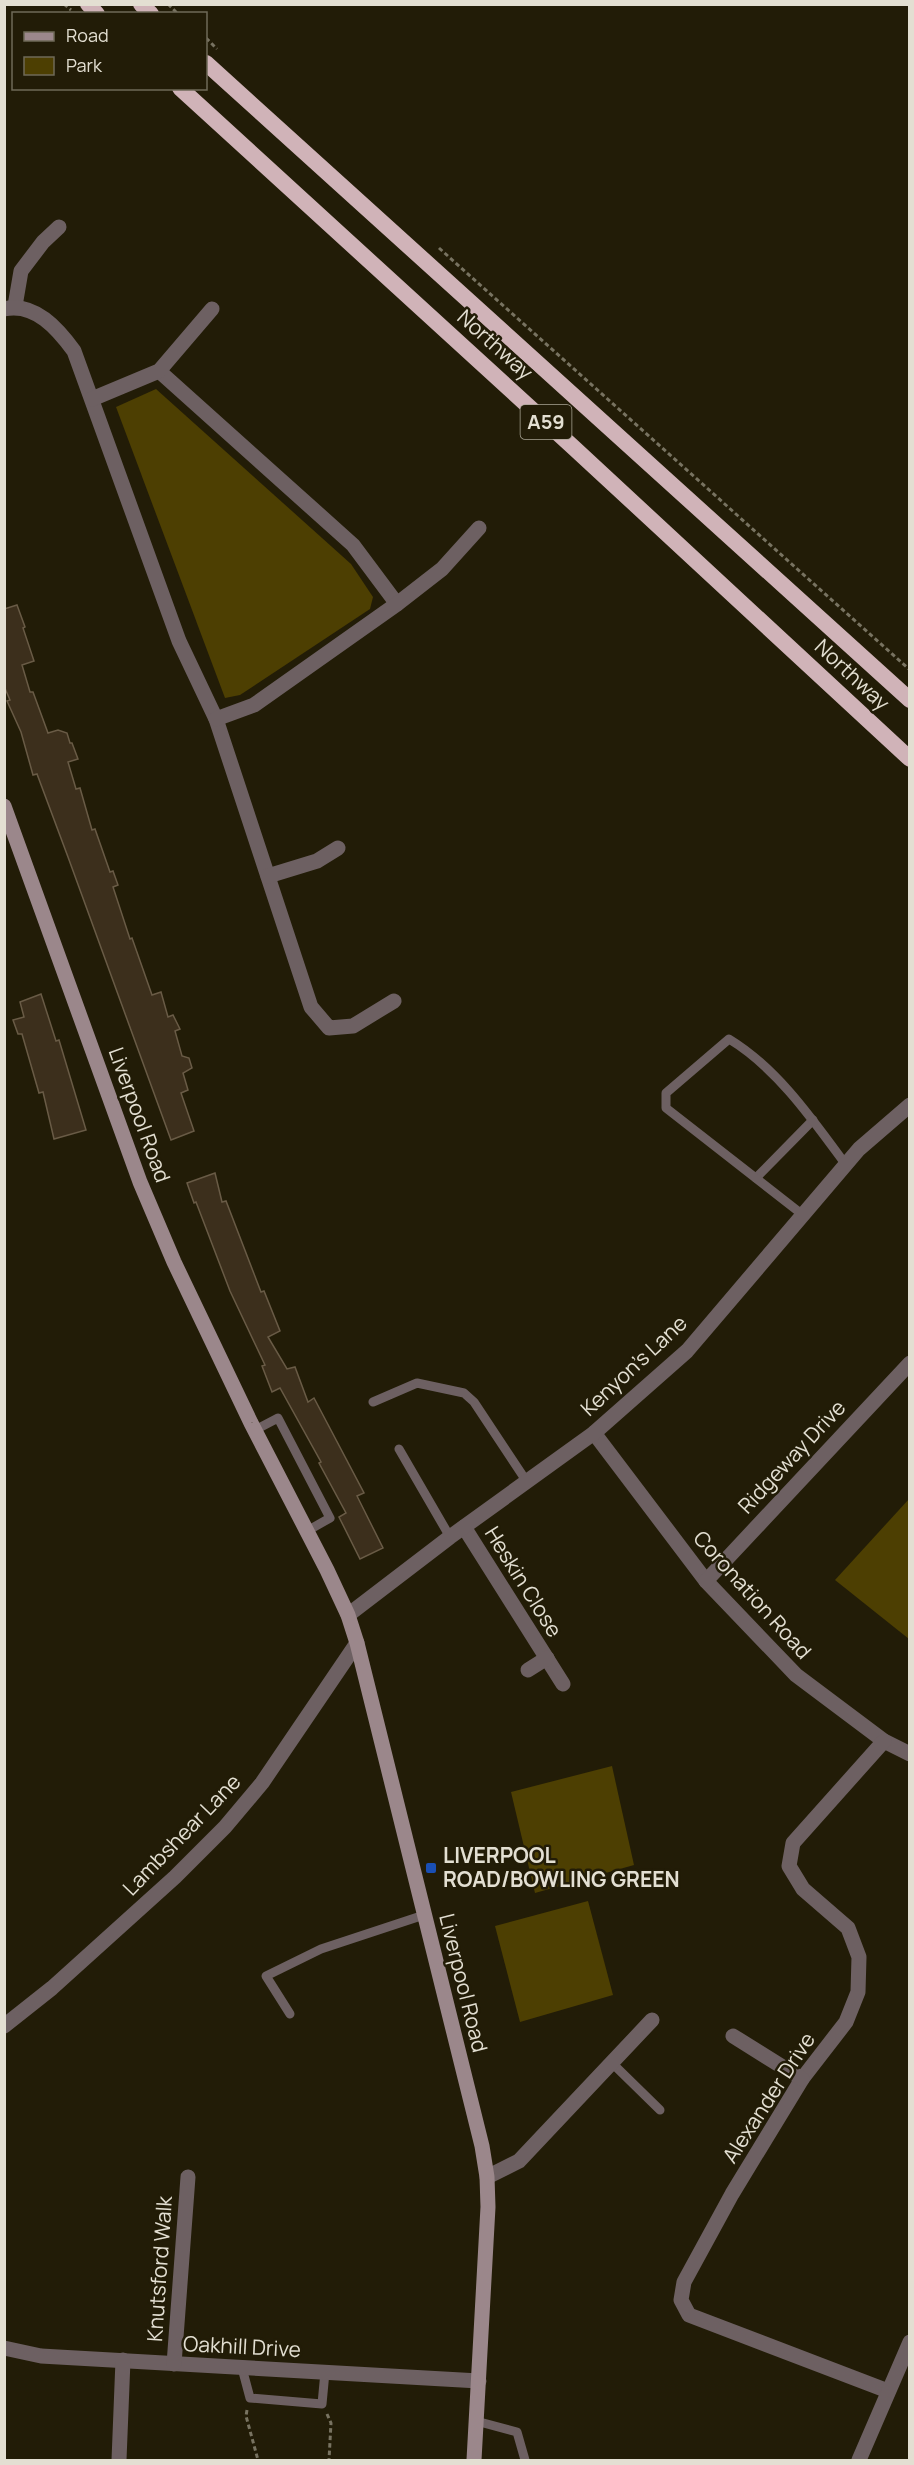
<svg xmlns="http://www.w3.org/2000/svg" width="914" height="2465" font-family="Manrope,sans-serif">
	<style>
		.green { fill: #4d3f02 }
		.building { fill: #3c2f1c; stroke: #695b46; stroke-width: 1.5 }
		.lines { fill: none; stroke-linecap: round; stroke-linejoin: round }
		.path { stroke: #787361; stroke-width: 3; stroke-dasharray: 4.5 3; stroke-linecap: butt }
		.service { stroke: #6d6062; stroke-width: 9 }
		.minor { stroke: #6d6062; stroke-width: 15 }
		.tertiary { stroke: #6d6062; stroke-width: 15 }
		.secondary { stroke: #9b878b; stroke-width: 15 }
		.trunk { stroke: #d0b3b8; stroke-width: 16 }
		.transit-dot { fill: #1a4fb4; stroke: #221c07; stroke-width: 2 }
		.labels { text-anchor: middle; stroke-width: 5; stroke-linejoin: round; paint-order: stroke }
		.shield { fill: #221c07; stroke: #a9a495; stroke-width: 1.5 }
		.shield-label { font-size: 20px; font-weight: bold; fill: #e3dfd2 }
		.street-label { font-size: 21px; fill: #e3dfd2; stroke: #221c07 }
		.poi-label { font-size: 21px; font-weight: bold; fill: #e3dfd2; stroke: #221c07; text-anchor: start }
	</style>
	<rect width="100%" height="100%" fill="#221c07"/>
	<!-- green -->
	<g class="green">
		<path d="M156 389 351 564 373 597 370 609 240 695 225 698 116 407Z"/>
		<path d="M909 1499V1639L835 1580Z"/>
		<path d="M612 1766 634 1865 535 1893 511 1792Z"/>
		<path d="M588 1901 613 1995 520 2022 495 1926Z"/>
	</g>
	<!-- building -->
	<g class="building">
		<path d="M17 605 25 627 23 628 34 661 22 665 30 692H33L48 733 58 730 67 733 70 743H72L78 759 68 762 76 789 80 788 92 830 95 829 110 872 113 871 118 885 113 887 130 939 132 938 152 995 161 992 168 1017 173 1015 180 1029 175 1031 182 1056 189 1058 192 1068 183 1073 188 1090 181 1093 194 1131 171 1140 68 857 37 774 33 775 21 732 7 701 10 700 4 686V609Z"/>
		<path d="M41 994 56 1041 59 1040 86 1130 54 1139 43 1092 39 1093 22 1034H18L13 1020 24 1017 20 1002Z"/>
		<path d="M215 1173 222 1202 226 1201 261 1292 264 1291 280 1331 268 1337 287 1369 295 1367 308 1402 314 1398 364 1493 357 1496 383 1548 360 1559 339 1517 346 1513 319 1463 321 1462 280 1388 272 1392 262 1366 265 1365 230 1291 196 1202 194 1203 187 1183Z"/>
	</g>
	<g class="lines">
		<!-- path -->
		<g class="path">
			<path d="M64 4 71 10"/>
			<path d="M168 4 178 14"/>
			<path d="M206 38 217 49"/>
			<path d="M439 248 910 670"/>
			<path d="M247 2410 246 2416 258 2460"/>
			<path d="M327 2414 331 2423 329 2460"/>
		</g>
		<!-- service -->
		<g class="service">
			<path d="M756 1178 813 1120"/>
			<path d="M803 1215 666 1108V1093L729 1039C777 1068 813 1120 846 1165"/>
			<path d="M373 1402 417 1383 464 1393 474 1402 527 1482"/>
			<path d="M255 1430 278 1418 330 1518 307 1531"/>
			<path d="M399 1449 450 1537"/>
			<path d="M290 2014 266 1976 321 1949 424 1915"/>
			<path d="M612 2063 660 2110"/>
			<path d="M242 2368 250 2398 322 2404 325 2372"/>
			<path d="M476 2421 517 2432 525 2460"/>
		</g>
		<!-- minor -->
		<g class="minor">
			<path d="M15 306 21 271 43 242 59 227"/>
			<path d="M4 309C35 302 58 329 74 351L179 641 216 719 311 1007 329 1028 353 1026 394 1001"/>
			<path d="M159 371 353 545 397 604"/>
			<path d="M92 399 159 371 212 309"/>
			<path d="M216 719 254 705 397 604 442 569 479 528"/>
			<path d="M268 876 317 861 338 848"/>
			<path d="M594 1433 706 1581 796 1675 884 1741 910 1754"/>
			<path d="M464 1527 563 1684"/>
			<path d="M706 1581 910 1363"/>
			<path d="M528 1670 547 1658"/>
			<path d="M884 1741 793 1843 789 1866 803 1889 848 1928 859 1957 858 1992 846 2022 802 2079 732 2194 684 2282 681 2300 689 2315 888 2391"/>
			<path d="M733 2036 802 2079"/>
			<path d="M487 2177 519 2161 652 2020"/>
			<path d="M4 2348 41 2356 479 2381"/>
			<path d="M174 2364 188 2177"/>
			<path d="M119 2460 123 2360"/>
			<path d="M859 2460 910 2342"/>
		</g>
		<!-- tertiary -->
		<g class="tertiary">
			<path d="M348 1615 450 1537 594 1433 687 1351 859 1149 910 1105"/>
			<path d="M4 2026 52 1988 175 1877 225 1827 262 1783 357 1643"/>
		</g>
		<!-- secondary -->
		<path class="secondary" d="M4 806 140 1182 174 1262 251 1423 327 1570 348 1615 357 1643 482 2146 487 2177 488 2207 474 2460"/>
		<!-- trunk -->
		<g class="trunk">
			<path d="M88 4 97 14"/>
			<path d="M141 4 151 14"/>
			<path d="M206 63 910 700"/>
			<path d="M180 88 573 447 910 759"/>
		</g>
	</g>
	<!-- markers -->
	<rect class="transit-dot" x="425" y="1862" width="12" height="12" rx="3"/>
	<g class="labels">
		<!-- shield labels -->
		<rect class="shield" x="520.5" y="405" width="51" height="34" rx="4.5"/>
		<g class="shield-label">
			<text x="546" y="429">A59</text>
		</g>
		<!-- street labels -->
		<g class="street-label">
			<text transform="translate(495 345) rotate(42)" y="7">Northway</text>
			<text transform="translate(852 675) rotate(43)" y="7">Northway</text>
			<text transform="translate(139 1115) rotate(70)" y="7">Liverpool Road</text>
			<text transform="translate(634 1366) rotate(-43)" y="7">Kenyon's Lane</text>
			<text transform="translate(792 1457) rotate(-47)" y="7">Ridgeway Drive</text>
			<text transform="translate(523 1582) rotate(58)" y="7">Heskin Close</text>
			<text transform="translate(752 1595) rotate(48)" y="7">Coronation Road</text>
			<text transform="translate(182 1835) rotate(-46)" y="7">Lambshear Lane</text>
			<text transform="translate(463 1983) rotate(76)" y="7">Liverpool Road</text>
			<text transform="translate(769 2098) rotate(-57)" y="7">Alexander Drive</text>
			<text transform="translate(160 2269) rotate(-86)" y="7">Knutsford Walk</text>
			<text transform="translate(242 2347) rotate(3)" y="7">Oakhill Drive</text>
		</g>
		<!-- poi labels -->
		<g class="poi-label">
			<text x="443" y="1863">LIVERPOOL<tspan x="443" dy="24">ROAD/BOWLING GREEN</tspan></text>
		</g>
	</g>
	<!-- border -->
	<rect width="914" height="2465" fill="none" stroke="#e3dfd2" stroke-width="12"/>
	<!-- legend -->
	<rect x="12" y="12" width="195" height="78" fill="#221c07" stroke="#6f6a58" stroke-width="1.5"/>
	<rect x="24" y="32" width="30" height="9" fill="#9b878b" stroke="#6f6a58" stroke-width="1.5"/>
	<text x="66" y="42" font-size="18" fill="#e3dfd2">Road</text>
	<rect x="24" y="57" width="30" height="18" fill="#4d3f02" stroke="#6f6a58" stroke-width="1.5"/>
	<text x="66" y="72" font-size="18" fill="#e3dfd2">Park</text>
</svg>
